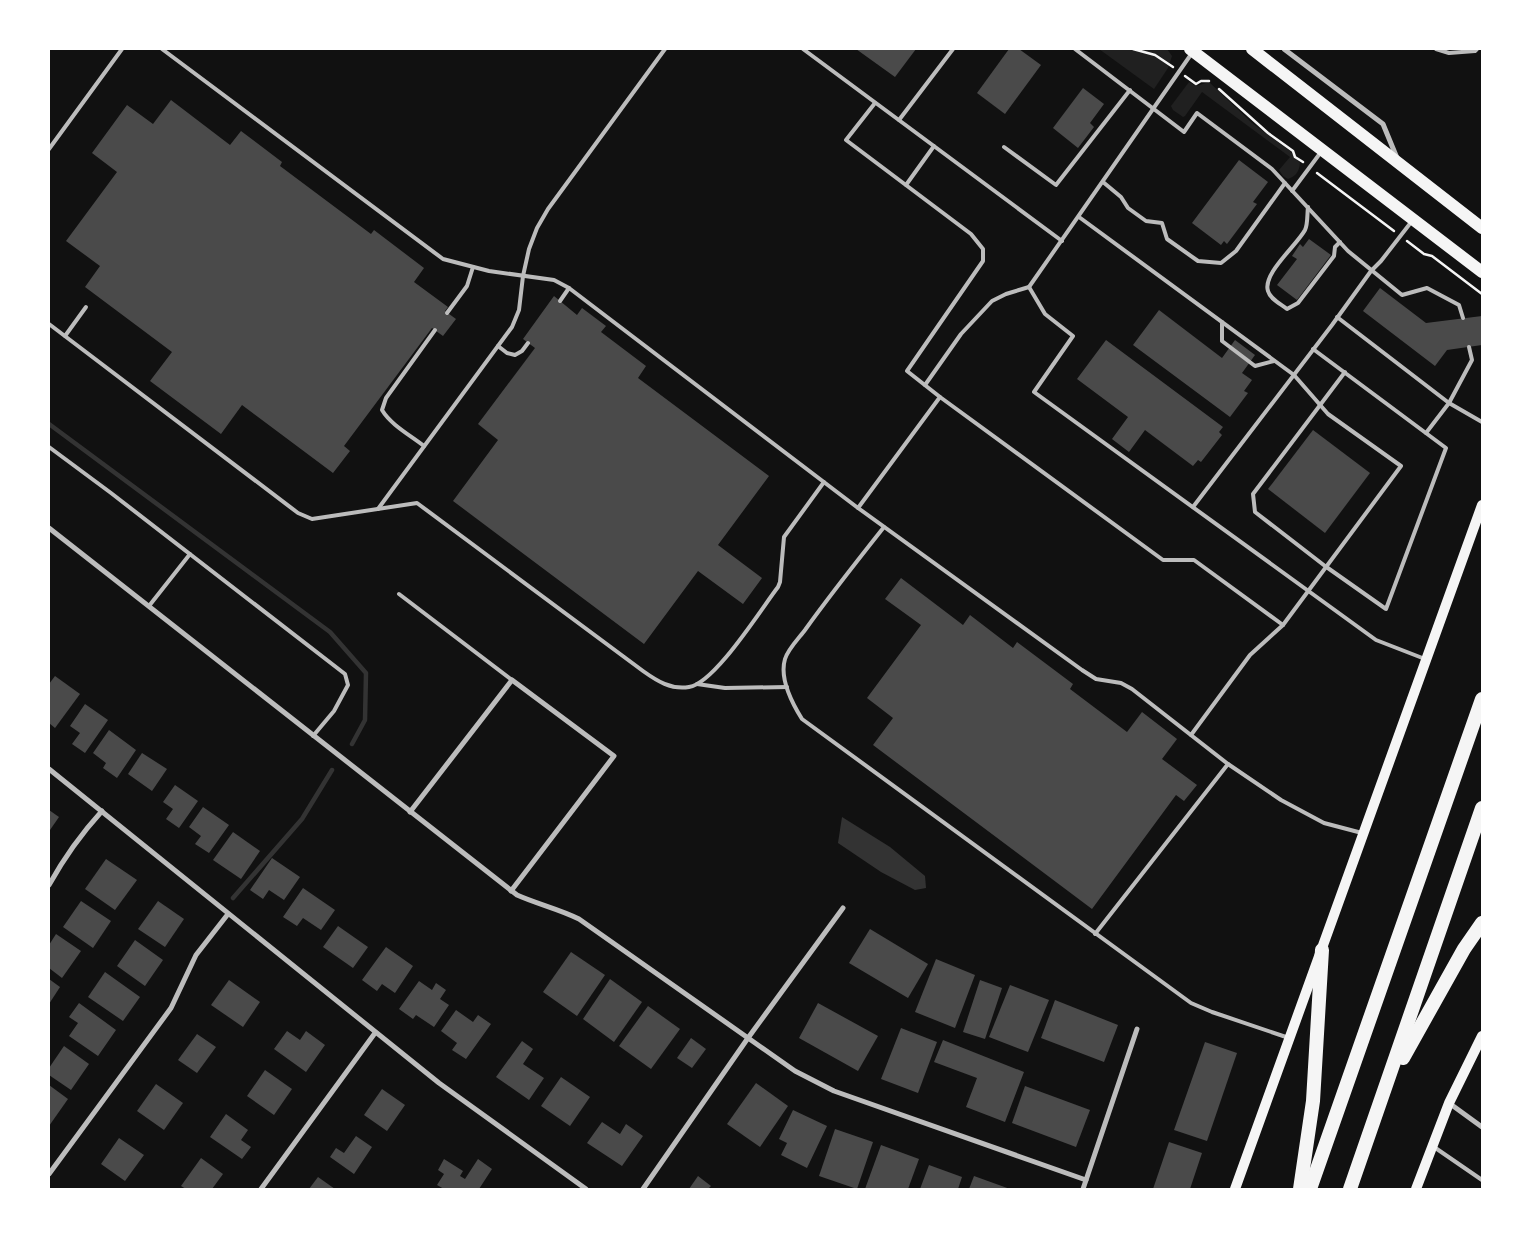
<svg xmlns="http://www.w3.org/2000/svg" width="1531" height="1238" font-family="'Asap Condensed',sans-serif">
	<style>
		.green { fill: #202020 }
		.water { fill: #333 }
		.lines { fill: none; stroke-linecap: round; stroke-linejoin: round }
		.stream { stroke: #333; stroke-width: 4.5 }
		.building { fill: #4a4a4a }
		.path { stroke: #f5f5f5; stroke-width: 2.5 }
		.service { stroke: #bcbcbc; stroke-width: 4 }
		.minor { stroke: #bcbcbc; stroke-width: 5 }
		.secondary { stroke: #f5f5f5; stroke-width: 10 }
		.primary { stroke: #f5f5f5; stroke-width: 12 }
		.motorway { stroke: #f5f5f5; stroke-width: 14 }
	</style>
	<rect width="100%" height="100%" fill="#111"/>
	<!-- green -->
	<g class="green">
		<path d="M1099 49H1167L1172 56 1168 68 1154 89Z"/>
		<path d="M1189 82 1196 86 1209 82 1252 123 1290 151 1300 163C1299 172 1296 176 1288 179L1283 176 1279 170 1290 157 1202 92 1185 116 1183 117 1173 110 1171 106Z"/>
	</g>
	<!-- water -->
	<path class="water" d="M842 817 890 847 925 876 926 888 915 890 881 872 838 843Z"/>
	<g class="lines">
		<!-- stream -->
		<g class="stream">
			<path d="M49 424 330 632 366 673 365 720 352 744"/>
			<path d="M233 898 302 819 332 770"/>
		</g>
	</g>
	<!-- building -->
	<g class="building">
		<path d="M856 49H916L895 77Z"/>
		<path d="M1009 49H1019L1041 65 1005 114 977 93Z"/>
		<path d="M1083 88 1104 104 1090 123 1094 127 1078 148 1053 128Z"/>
		<path d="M171 100 230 145 241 131 282 162 280 166 371 234 374 230 424 268 414 282 448 307 445 311 456 319 443 336 432 328 344 446 350 451 333 473 242 405 221 434 150 381 172 352 85 287 100 266 66 241 117 172 92 153 127 105 153 124Z"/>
		<path d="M1239 160 1268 182 1253 202 1257 204 1227 244 1224 241 1221 245 1192 223Z"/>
		<path d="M1309 239 1331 255 1297 300 1277 285 1297 259 1292 256 1300 244 1303 247Z"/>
		<path d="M1380 288 1426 323 1482 316V345L1447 350 1435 366 1363 311Z"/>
		<path d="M554 296 577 315 582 308 606 326 601 332 646 366 638 378 769 476 718 545 762 578 743 604 698 571 644 644 453 501 498 440 478 424 535 348 523 339Z"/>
		<path d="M1159 310 1222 358 1235 340 1255 355 1242 373 1252 380 1244 391 1248 393 1230 417 1133 345Z"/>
		<path d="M1106 340 1223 427 1219 432 1222 435 1201 462 1198 460 1193 466 1145 430 1129 452 1112 439 1128 417 1077 379Z"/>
		<path d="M1313 430 1370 473 1325 533 1268 489Z"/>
		<path d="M901 578 963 625 970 615 1013 648 1017 642 1073 684 1070 689 1127 732 1142 712 1177 739 1162 759 1197 785 1184 801 1176 795 1092 909 873 745 893 718 867 698 921 625 885 599Z"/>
		<path d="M55 676 80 694 55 728 49 723V684Z"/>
		<path d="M85 704 108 720 85 753 72 744 80 733 70 726Z"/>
		<path d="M109 730 136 750 117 778 103 768 106 763 93 753Z"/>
		<path d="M142 753 167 769 152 791 128 774Z"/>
		<path d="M175 785 198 801 179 828 166 819 173 809 163 802Z"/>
		<path d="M203 807 229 825 209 853 195 844 201 836 189 827Z"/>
		<path d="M49 810 59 817 50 830 49 829Z"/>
		<path d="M233 832 260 851 241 879 213 860Z"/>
		<path d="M272 858 300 877 284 900 269 890 263 899 250 890Z"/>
		<path d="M106 859 137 880 115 910 85 889Z"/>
		<path d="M303 888 335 910 321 930 303 918 297 926 283 917Z"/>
		<path d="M81 901 111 921 93 948 63 927Z"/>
		<path d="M158 901 184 919 165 947 138 929Z"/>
		<path d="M338 926 368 947 353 968 323 947Z"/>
		<path d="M870 929 928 964 908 998 849 963Z"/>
		<path d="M56 934 81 951 62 978 49 968V945Z"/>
		<path d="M135 940 163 960 145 986 117 966Z"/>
		<path d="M386 947 413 966 395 993 382 984 377 991 362 980Z"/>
		<path d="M571 952 605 975 577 1016 543 992Z"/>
		<path d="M936 959 975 975 955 1028 915 1012Z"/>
		<path d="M105 972 140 997 123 1021 88 997Z"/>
		<path d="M49 979 60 987 49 1004Z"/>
		<path d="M610 979 642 1002 614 1042 583 1019Z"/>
		<path d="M229 980 260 1002 243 1027 211 1005Z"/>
		<path d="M980 980 1002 988 985 1039 963 1032Z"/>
		<path d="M419 981 432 990 436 983 446 990 440 999 449 1005 434 1027 416 1015 413 1019 399 1009Z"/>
		<path d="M1010 985 1049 1000 1028 1052 989 1037Z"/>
		<path d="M1055 1000 1118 1025 1104 1062 1041 1038Z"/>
		<path d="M79 1003 116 1030 98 1056 69 1036 78 1023 69 1017Z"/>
		<path d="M818 1003 878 1036 858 1071 799 1038Z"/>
		<path d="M648 1006 680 1029 651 1069 619 1046Z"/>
		<path d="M456 1010 473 1022 478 1015 491 1024 466 1059 452 1050 457 1043 441 1031Z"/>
		<path d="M901 1028 937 1042 918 1093 881 1079Z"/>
		<path d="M287 1031 300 1040 306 1031 325 1045 306 1072 274 1049Z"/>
		<path d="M197 1034 216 1047 197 1073 178 1060Z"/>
		<path d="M691 1038 706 1049 692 1068 677 1058Z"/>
		<path d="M943 1040 1024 1072 1005 1122 966 1107 977 1078 934 1062Z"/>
		<path d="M522 1041 533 1049 523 1064 544 1078 529 1100 496 1077Z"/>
		<path d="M1205 1042 1237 1053 1207 1141 1174 1130Z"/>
		<path d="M64 1046 89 1064 71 1090 49 1075V1068Z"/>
		<path d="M265 1070 292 1089 274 1115 247 1096Z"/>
		<path d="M561 1077 590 1097 570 1126 541 1106Z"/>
		<path d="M756 1083 788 1106 760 1147 727 1124Z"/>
		<path d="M156 1084 183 1103 164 1130 137 1111Z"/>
		<path d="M49 1085 68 1099 49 1126Z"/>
		<path d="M1025 1086 1090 1110 1076 1147 1012 1123Z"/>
		<path d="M382 1089 405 1105 387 1131 364 1115Z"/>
		<path d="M793 1110 827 1126 807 1168 781 1155 787 1143 779 1139Z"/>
		<path d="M226 1114 248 1130 241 1140 251 1147 242 1159 210 1137Z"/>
		<path d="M602 1122 620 1134 626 1124 643 1136 622 1166 587 1143Z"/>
		<path d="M835 1129 873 1142 857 1189 819 1176Z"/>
		<path d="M356 1136 372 1147 354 1174 330 1157 336 1148 344 1153Z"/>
		<path d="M119 1138 144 1155 125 1181 101 1164Z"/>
		<path d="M1169 1142 1202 1153 1190 1189H1153Z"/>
		<path d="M881 1145 919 1159 908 1189H865Z"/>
		<path d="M201 1158 223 1174 212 1189H186L181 1186Z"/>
		<path d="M444 1159 463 1171 460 1176 465 1179 478 1159 492 1169 479 1189H444L437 1185 444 1174 438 1170Z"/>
		<path d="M929 1165 962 1177 958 1189H920Z"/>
		<path d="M698 1176 711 1186 708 1189H689Z"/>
		<path d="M974 1176 1010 1189H969Z"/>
		<path d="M318 1177 335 1189H309Z"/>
	</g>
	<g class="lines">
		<!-- path -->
		<g class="path">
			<path d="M1133 49 1155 55 1173 67"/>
			<path d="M1185 76 1196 84 1201 81H1209"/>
			<path d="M1219 89 1268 133 1293 151 1295 157 1303 162"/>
			<path d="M1317 173 1394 231"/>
			<path d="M1407 241 1424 254 1432 256 1482 294"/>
		</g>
		<!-- service -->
		<g class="service">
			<path d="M162 49 443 259 489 271 554 280 569 288 858 508 1082 670 1096 679 1121 683 1132 689 1228 764 1281 800 1324 823 1362 833"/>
			<path d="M803 49 1062 241"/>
			<path d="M1075 49 1184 132 1197 113 1272 169 1348 251 1402 295 1427 288 1459 305 1463 318"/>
			<path d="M1436 49 1449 53 1475 51 1477 49"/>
			<path d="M899 120 953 49"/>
			<path d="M1004 147 1056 185 1130 90"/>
			<path d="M49 149 122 49"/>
			<path d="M1103 182 1121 197 1128 208 1146 221 1162 223 1167 239 1198 261 1221 263 1236 251 1285 183"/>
			<path d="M906 185 934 146"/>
			<path d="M1292 191 1321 152"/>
			<path d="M1308 207C1307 214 1308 224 1305 230 1297 245 1262 274 1268 291 1270 299 1281 304 1287 309L1298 303 1334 256 1335 247 1340 242"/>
			<path d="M1079 217 1294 375 1328 414 1401 466 1283 625 1250 655 1191 735"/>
			<path d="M1029 287 1045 314 1073 336 1034 392 1376 640 1425 659"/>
			<path d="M560 301 569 288"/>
			<path d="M447 313 467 286 473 267"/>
			<path d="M1337 317 1449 403 1482 422"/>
			<path d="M1222 322V341L1255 366 1274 361"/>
			<path d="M49 324 298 513 312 519 417 503 643 671C657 681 671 690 689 687 715 683 761 609 778 587L780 582 784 537 824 482"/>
			<path d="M65 336 86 307"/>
			<path d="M498 346 507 353 515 355 522 351 528 343"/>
			<path d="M1313 349 1446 448 1386 609 1325 566 1255 512 1253 494 1345 372"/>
			<path d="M925 385 961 334 992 301 1006 294 1029 287 1192 53"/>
			<path d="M940 397 1163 560H1194L1283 625"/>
			<path d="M1426 433 1449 403 1472 360 1469 347"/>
			<path d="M424 446C410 435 391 425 382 410L386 398 435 330"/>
			<path d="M49 447 111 493 345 674 348 685 334 711 313 736"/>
			<path d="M1193 507 1332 325 1371 271 1381 261 1412 221"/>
			<path d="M858 508 940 397 907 371 983 261V249L971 234 846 140 875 103"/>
			<path d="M378 509 512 327 519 310 523 276 529 249 537 228 548 209 665 49"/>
			<path d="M884 527C857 561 830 595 805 630 799 638 788 649 785 659 779 679 792 703 802 719L1191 1003 1212 1012 1289 1038"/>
			<path d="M399 594 512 680"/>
			<path d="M149 606 190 554"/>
			<path d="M697 684 725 688 787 687"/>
			<path d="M1095 934 1228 764"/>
			<path d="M1434 1147 1482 1180"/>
		</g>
		<!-- minor -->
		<g class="minor">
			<path d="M1284 49 1383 124 1397 158"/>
			<path d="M49 528 517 895C537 904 559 909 579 919L795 1071 834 1091 1086 1180"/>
			<path d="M49 769 439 1083 586 1189"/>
			<path d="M410 812 512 680 614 756 511 891"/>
			<path d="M49 885C64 858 81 834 102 811"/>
			<path d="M1449 1103 1482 1127"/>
			<path d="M49 1174 171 1008 196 955 228 914"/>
			<path d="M261 1189 375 1033"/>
			<path d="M643 1189 748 1038 843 908"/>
			<path d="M1083 1189 1137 1029"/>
		</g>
		<!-- secondary -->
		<g class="secondary">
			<path d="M1235 1189 1482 505"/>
			<path d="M1416 1189 1449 1103 1482 1036"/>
		</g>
		<!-- primary -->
		<g class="primary">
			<path d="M1190 49 1482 272"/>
			<path d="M1252 49 1482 228"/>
		</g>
		<!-- motorway -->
		<g class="motorway">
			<path d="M1403 1058 1464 949 1482 923"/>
			<path d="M1300 1189 1313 1101 1322 950"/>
			<path d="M1310 1189 1482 699"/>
			<path d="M1350 1189 1482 808"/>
		</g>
	</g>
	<!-- border -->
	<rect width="1531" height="1238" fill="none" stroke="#ffffff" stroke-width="100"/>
</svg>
